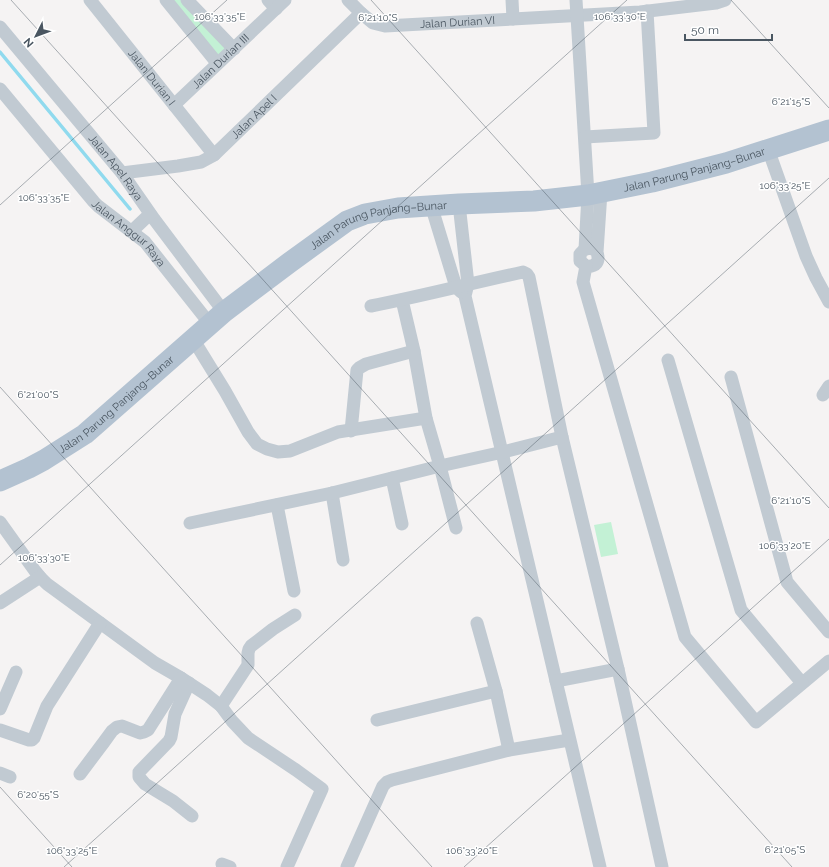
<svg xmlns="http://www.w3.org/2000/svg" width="829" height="867" font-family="Raleway,sans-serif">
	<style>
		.green { fill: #c3f1d5 }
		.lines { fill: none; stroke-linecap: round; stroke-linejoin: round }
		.stream { stroke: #90daee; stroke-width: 3.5 }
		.street { stroke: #c1cad2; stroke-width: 13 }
		.primary { stroke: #b3c2d1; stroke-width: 21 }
		.ticks { fill: none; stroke: #4a5661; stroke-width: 1; stroke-opacity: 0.45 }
		.labels { text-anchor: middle; stroke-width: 3; stroke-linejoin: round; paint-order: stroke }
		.street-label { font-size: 11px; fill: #4a5661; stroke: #fff }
		.ticks-label { font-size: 10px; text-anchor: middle; fill: #4a5661; stroke: #fff; stroke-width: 3; stroke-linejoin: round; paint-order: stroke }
	</style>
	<rect width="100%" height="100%" fill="#f5f3f3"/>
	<!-- green -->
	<g class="green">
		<path d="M166 0H187L234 49 217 63Z"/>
		<path d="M611 522 618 554 601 557 594 525Z"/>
	</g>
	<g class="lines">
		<!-- stream -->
		<path class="stream" d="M0 52 130 209"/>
		<!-- street -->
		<g class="street">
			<path id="s1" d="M90 0 214 155"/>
			<path d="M166 0 217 63"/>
			<path d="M187 0 234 49"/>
			<path d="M268 0 276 9"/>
			<path id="s2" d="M348 0 361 13 373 23 385 26 640 12 716 3 725 0"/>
			<path d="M512 0 513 19"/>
			<path d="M576 0 588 195 585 249"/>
			<path id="s3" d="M0 27 122 173 154 219 224 312"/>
			<path id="s4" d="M0 89 94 202 98 206 145 242 210 324"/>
			<path id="s5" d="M174 105 285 0"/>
			<path d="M585 137 654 133 647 11"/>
			<path d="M768 149 806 256 816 278 829 302"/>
			<path id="s6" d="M122 173 178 166 201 162 214 155 361 13"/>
			<path d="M459 204 468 284 465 296C511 486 554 677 600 867"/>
			<path d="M431 205 456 287 461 292"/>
			<path d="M132 231 150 214"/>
			<path d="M597 252 592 248 585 249 580 254V261L586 266C596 267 600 262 597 252L601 192"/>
			<path d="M586 266 583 282 685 637 756 722 829 661"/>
			<path d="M402 300 414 351 426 418 440 466 456 528"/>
			<path d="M371 306C422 296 472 283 523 272L527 274 529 277 562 437 618 669 662 867"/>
			<path d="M193 339 225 391 248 432 257 444 267 449 278 452 290 451 338 432 426 418"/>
			<path d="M668 360 741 610 802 683"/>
			<path d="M731 377 787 582 829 632"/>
			<path d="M823 395 829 386"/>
			<path d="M351 431 357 370 359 368 366 364 414 351"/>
			<path d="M392 478 402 524"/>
			<path d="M332 493 343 560"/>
			<path d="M277 505 294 591"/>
			<path d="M0 522 35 571 40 577 47 584 144 655 155 663 181 678 207 695 221 706 232 721 248 738 296 770 322 789 287 867"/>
			<path d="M190 523 332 493 440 466 503 452 562 437"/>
			<path d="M0 603 40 577"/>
			<path d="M477 623 496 691 509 750"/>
			<path d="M556 681 618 669"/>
			<path d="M189 683 175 714 171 737 169 741 139 772V777L145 784 173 801 192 816"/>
			<path d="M221 706 248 665V653L249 649 251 646 273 629 295 615"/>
			<path d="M0 709 16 672"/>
			<path d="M377 720 496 691"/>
			<path d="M0 730 29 740H32L34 738 47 706 100 623"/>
			<path d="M0 773 10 777"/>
			<path d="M80 774 104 742 112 731 117 727 122 726 140 733 144 732 148 730 181 678"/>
			<path d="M222 864 230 867"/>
			<path d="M347 867 383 786 387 782 392 780 509 750 569 740"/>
		</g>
		<!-- primary -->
		<path class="primary" id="s7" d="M0 481 29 468 44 460 85 434 224 312 289 263 347 221 365 214 398 208 459 204 534 201 588 195 652 182 726 163 829 130"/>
	</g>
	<!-- ticks -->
	<path class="ticks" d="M11 0 792 867M371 0 829 508M731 0 829 108M0 205 227 0M0 387 432 867M0 565 627 0M0 787 72 867M64 867 829 178M464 867 829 539"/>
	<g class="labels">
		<!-- street labels -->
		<g class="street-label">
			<text dy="4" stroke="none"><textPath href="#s2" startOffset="119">Jalan Durian VI</textPath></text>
			<text dy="4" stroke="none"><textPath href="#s5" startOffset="64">Jalan Durian III</textPath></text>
			<text dy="4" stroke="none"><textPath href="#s1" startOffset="99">Jalan Durian I</textPath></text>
			<text dy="4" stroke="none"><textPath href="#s6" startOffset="150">Jalan Apel I</textPath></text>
			<text dy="4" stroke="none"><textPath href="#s3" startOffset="182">Jalan Apel Raya</textPath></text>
			<text dy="4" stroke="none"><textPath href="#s7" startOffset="788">Jalan Parung Panjang–Bunar</textPath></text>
			<text dy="4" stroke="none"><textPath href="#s7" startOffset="464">Jalan Parung Panjang–Bunar</textPath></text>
			<text dy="4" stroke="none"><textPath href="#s4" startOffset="194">Jalan Anggur Raya</textPath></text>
			<text dy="4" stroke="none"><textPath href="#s7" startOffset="140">Jalan Parung Panjang–Bunar</textPath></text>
		</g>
	</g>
	<g class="ticks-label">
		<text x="220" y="20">106°33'35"E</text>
		<text x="620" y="20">106°33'30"E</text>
		<text x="378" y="21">6°21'10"S</text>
		<text x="791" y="105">6°21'15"S</text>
		<text x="785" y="189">106°33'25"E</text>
		<text x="44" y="201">106°33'35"E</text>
		<text x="38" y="398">6°21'00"S</text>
		<text x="791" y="504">6°21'10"S</text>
		<text x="785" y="549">106°33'20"E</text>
		<text x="44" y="561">106°33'30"E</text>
		<text x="38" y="798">6°20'55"S</text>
		<text x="785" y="853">6°21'05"S</text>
		<text x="72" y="854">106°33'25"E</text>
		<text x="472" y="854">106°33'20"E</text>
	</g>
	<!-- north arrow -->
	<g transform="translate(36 36) rotate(228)" stroke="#ffffff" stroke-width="3" paint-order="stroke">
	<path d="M0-3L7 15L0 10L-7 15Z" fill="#4a5661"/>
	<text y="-6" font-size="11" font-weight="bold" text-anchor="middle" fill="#4a5661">N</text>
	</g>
	<!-- scale -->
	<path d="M685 34v6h87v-6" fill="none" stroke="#4a5661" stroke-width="2"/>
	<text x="691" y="34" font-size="12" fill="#4a5661" stroke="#ffffff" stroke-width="3" paint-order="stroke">50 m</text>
</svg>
